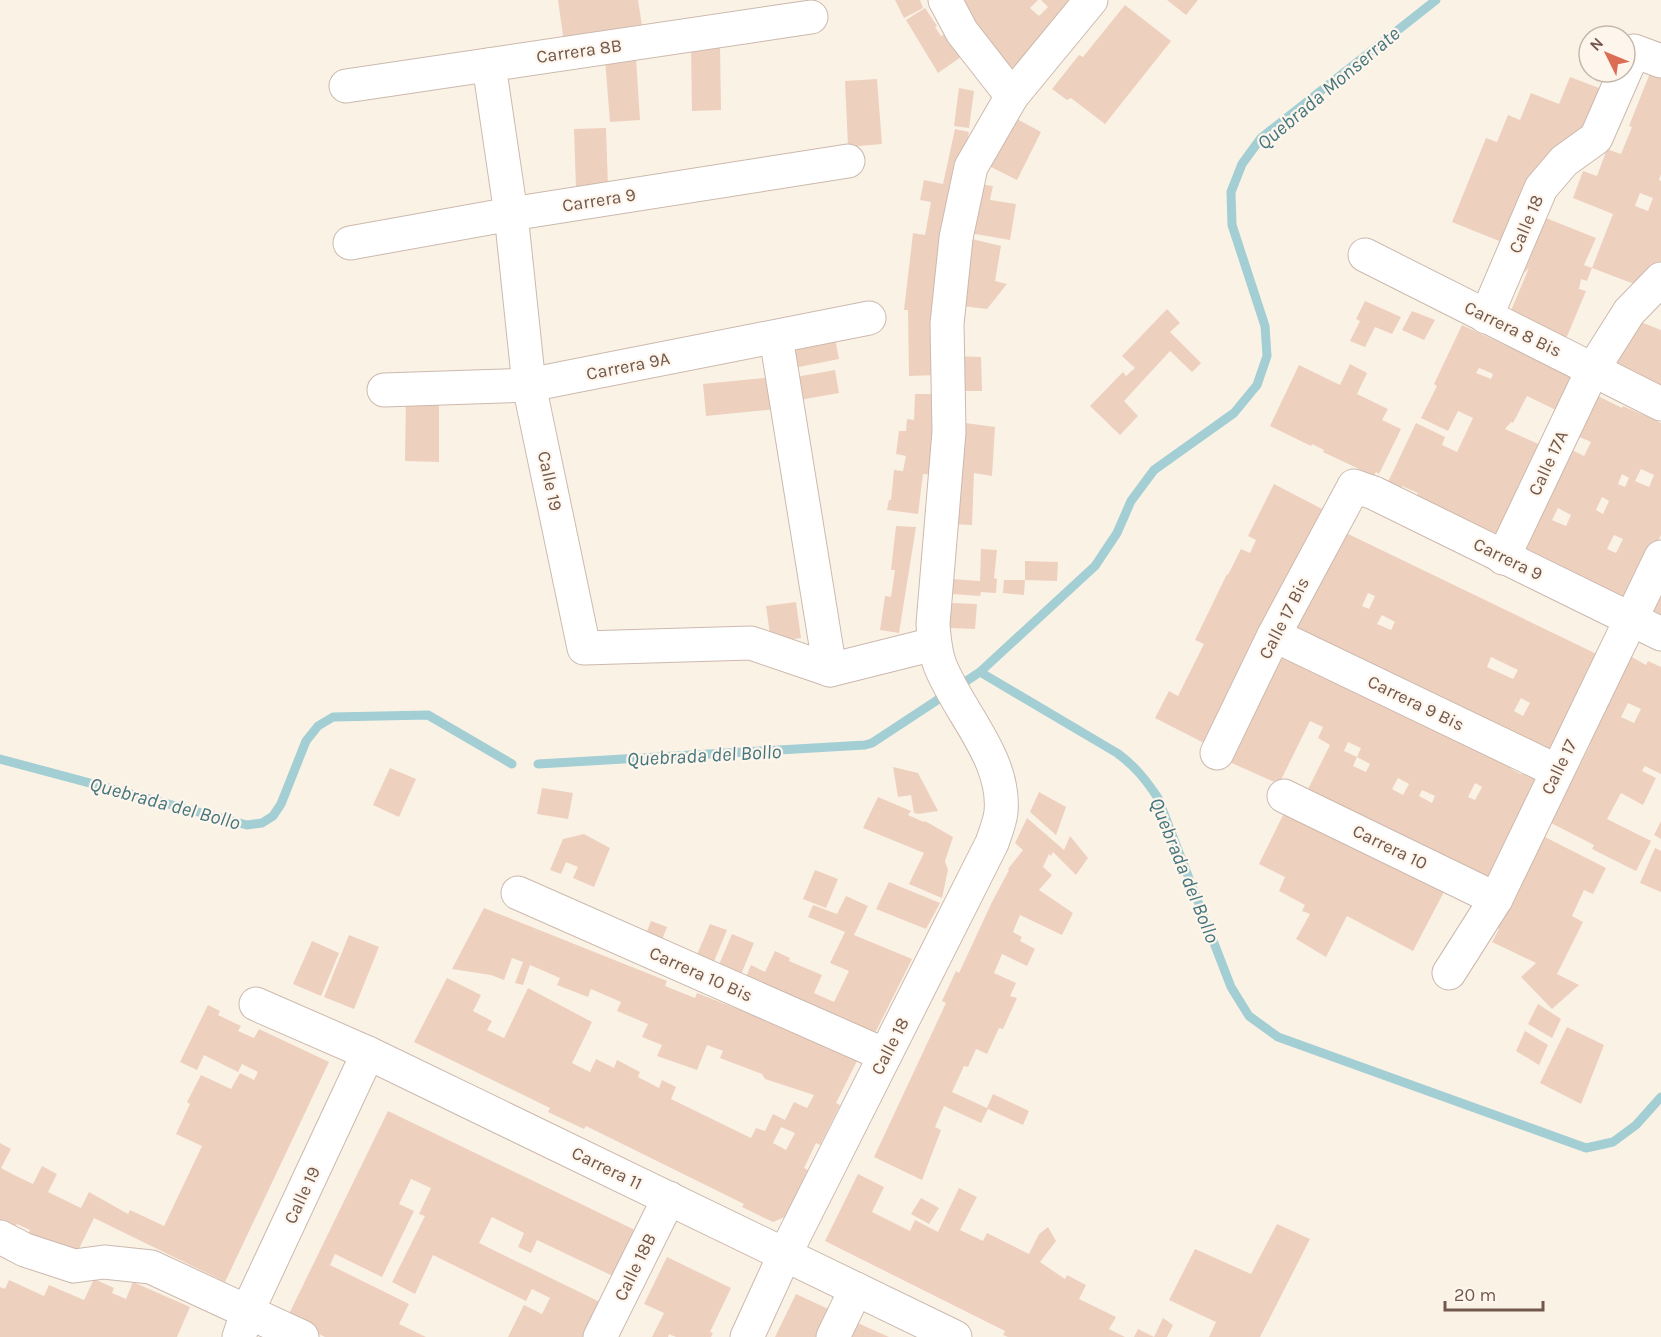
<svg xmlns="http://www.w3.org/2000/svg" width="1661" height="1337" font-family="Karla,sans-serif">
	<style>
		.lines { fill: none; stroke-linecap: round; stroke-linejoin: round }
		.stream { stroke: #a2ced4; stroke-width: 9 }
		.building { fill: #eed0bf; fill-rule: evenodd }
		.street-casing { stroke: #ccb9ad; stroke-width: 35 }
		.street { stroke: #fff; stroke-width: 33 }
		.labels { text-anchor: middle; stroke-width: 4.5; stroke-linejoin: round; paint-order: stroke }
		.street-label { font-size: 18px; fill: #72584c; stroke: #fef6ec }
		.water-label { font-size: 20px; font-style: italic; fill: #44767d; stroke: #fef6ec }
	</style>
	<rect width="100%" height="100%" fill="#fbf2e6"/>
	<g class="lines">
		<!-- stream -->
		<g class="stream">
			<path d="M980 672 1095 566 1117 533 1131 501 1154 470 1234 413 1257 385 1267 356 1265 326 1232 225 1231 192 1242 164 1261 138 1436 0"/>
			<path d="M0 759 247 825 262 823 273 816 281 804 306 741 318 726 333 717 428 715 512 764"/>
			<path d="M538 764 865 745 872 743 980 672 1117 753C1135 766 1146 780 1158 798L1231 987 1249 1016 1278 1037 1586 1148 1613 1142 1636 1125 1661 1097"/>
		</g>
	</g>
	<!-- building -->
	<g class="building">
		<path d="M558 0H638L643 32 564 43Z"/>
		<path d="M895 0H920L923 8 904 18Z"/>
		<path d="M959 0H1038L1030 8 1039 16 1048 7 1041 0H1078L1020 74 990 48Z"/>
		<path d="M1167 0H1198L1186 15Z"/>
		<path d="M1125 5 1171 41 1105 124 1071 98 1067 100 1052 89 1079 55 1083 57Z"/>
		<path d="M925 8 937 26 935 27 941 36 945 34 961 57 938 73 906 20Z"/>
		<path d="M720 47 721 110 692 111 691 48Z"/>
		<path d="M636 58 640 120 610 122 605 60Z"/>
		<path d="M1652 68 1661 72V174L1659 180 1661 181V263L1650 290 1592 268 1613 214 1573 198 1583 171 1597 176 1607 149 1621 154 1632 127 1629 126ZM1640 193 1653 198 1648 211 1635 206Z"/>
		<path d="M1570 77 1607 91 1597 119 1587 115 1577 143 1566 138 1555 165 1509 245 1452 222 1486 138 1497 142 1508 115 1520 120 1531 93 1559 104Z"/>
		<path d="M877 79 882 144 848 147 845 81Z"/>
		<path d="M959 88 974 91 969 128 954 126Z"/>
		<path d="M1015 118 1041 132 1017 180 991 167Z"/>
		<path d="M606 128 608 187 576 189 574 129Z"/>
		<path d="M955 129 969 132 954 206 937 375 909 376 908 310H904L913 233 925 235 931 202 920 200 924 180 943 184Z"/>
		<path d="M972 183 993 186 990 200 1016 204 1010 240 964 232Z"/>
		<path d="M1546 218 1596 238 1584 265 1592 268 1587 281 1581 279 1579 289 1586 291 1563 346 1506 322 1529 268 1524 273Z"/>
		<path d="M964 237 1001 246 995 281 1007 284 987 309 953 305Z"/>
		<path d="M1365 301 1401 317 1392 334 1375 327 1365 347 1350 341 1360 321 1356 319Z"/>
		<path d="M1167 309 1180 323 1170 332 1201 363 1192 372 1170 351 1124 401 1138 416 1120 435 1090 406 1123 372 1126 376 1135 368 1122 356Z"/>
		<path d="M1412 311 1435 320 1424 340 1402 330Z"/>
		<path d="M1638 321 1661 330V399L1605 373Z"/>
		<path d="M1462 325 1582 381 1566 415 1527 396 1513 423 1511 422 1505 429 1545 447 1503 541 1414 502 1418 493 1402 486 1400 490 1387 484 1416 423 1445 437 1442 445 1457 452 1473 418 1458 411 1448 431 1421 418 1437 386 1434 384ZM1479 368 1493 374 1491 379 1476 373Z"/>
		<path d="M834 333 839 359 789 369 784 344Z"/>
		<path d="M953 356 981 357 982 391H953Z"/>
		<path d="M1350 364 1367 373 1357 394 1388 409 1382 420 1401 429 1379 474 1376 472 1374 476 1323 452 1324 450 1312 444 1311 446 1270 426 1299 365 1340 385Z"/>
		<path d="M835 370 839 393 794 401 790 378Z"/>
		<path d="M774 377 777 409 706 416 703 384Z"/>
		<path d="M915 394H938L941 475 923 474 918 514 887 510 889 500H891L894 470 903 471 906 456 896 454 899 431H906L907 419 914 420Z"/>
		<path d="M1596 395 1622 408 1623 406 1661 423V535L1626 610 1519 554 1570 449 1584 456 1591 442 1577 436ZM1641 469 1654 475 1649 487 1635 481ZM1622 474 1629 478 1625 487 1618 484ZM1602 497 1609 501 1603 514 1596 510ZM1558 508 1571 515 1566 526 1552 520ZM1614 535 1623 539 1616 553 1607 549Z"/>
		<path d="M406 396H439V462L405 461Z"/>
		<path d="M958 422 995 427 992 476 974 473 972 525 952 524Z"/>
		<path d="M1274 484 1326 511 1208 745 1155 718 1169 691 1178 696 1204 644 1195 640 1227 574 1228 575 1241 549 1250 553 1256 540 1248 536Z"/>
		<path d="M896 526 916 527 899 633 880 630 885 596 891 597 895 570H891Z"/>
		<path d="M1342 531 1605 658 1554 763 1288 637ZM1368 593 1375 596 1369 609 1362 606ZM1382 615 1395 622 1391 630 1377 624ZM1491 657 1518 670 1513 679 1487 667ZM1521 698 1530 703 1523 716 1514 711Z"/>
		<path d="M981 549 997 550 994 578 997 579 996 593 981 592 980 596 952 594V579L980 581Z"/>
		<path d="M1025 561 1058 562 1057 581 1025 580Z"/>
		<path d="M1004 580H1025L1024 595 1003 593Z"/>
		<path d="M1661 590V626L1647 619Z"/>
		<path d="M796 602 801 638 771 642 766 606Z"/>
		<path d="M951 603 977 604 975 629 950 628Z"/>
		<path d="M1277 650 1512 767 1511 769 1521 774H1527L1546 783 1496 896 1303 799 1330 745 1318 738 1323 727 1310 721 1279 784 1225 760ZM1348 742 1361 748 1357 757 1370 764 1366 772 1353 766 1357 757 1344 751ZM1398 778 1409 784 1403 795 1392 789ZM1475 783 1482 787 1475 800 1468 797ZM1422 790 1435 796 1432 803 1419 796Z"/>
		<path d="M1630 656 1646 665 1648 661 1661 667V774L1645 766 1642 771 1656 778 1643 805 1621 793 1607 819 1651 841 1636 871 1592 849 1594 845 1551 823 1564 797 1560 795 1574 769 1577 771 1590 745 1587 743ZM1628 703 1641 709 1634 723 1621 717Z"/>
		<path d="M893 767 918 773 938 811 918 814 914 813 911 795 898 797Z"/>
		<path d="M390 768 416 779 399 817 373 805Z"/>
		<path d="M542 788 573 793 568 819 537 814Z"/>
		<path d="M1039 792 1066 807 1056 835 1030 812Z"/>
		<path d="M878 797 911 811 908 815 924 822 925 821 953 837 945 861 948 870 942 898 909 884 924 853 863 828Z"/>
		<path d="M1286 809 1377 859 1413 878 1415 874 1445 890 1413 951 1347 916 1326 957 1296 939 1310 914 1302 911 1305 905 1279 891 1285 877 1259 864Z"/>
		<path d="M1027 818 1064 850 1070 836 1088 858 1076 875 1053 852 1051 856 1049 854 1043 867 1052 875 1039 890 1073 913 1062 935 1020 915 1013 932 1022 937 1020 941 1035 949 1027 966 1002 954 994 973 1016 983 1010 996 1017 998 1003 1029 999 1028 987 1054 976 1049 968 1067 964 1066 952 1092 987 1108 993 1094 1029 1111 1023 1125 988 1109 981 1123 944 1106 935 1127 941 1130 922 1180 874 1157 946 1003 942 1001 956 971 959 973 992 902 1009 870 1008 869 1023 850 1015 843Z"/>
		<path d="M1661 821V839L1654 835Z"/>
		<path d="M584 834 610 848 594 887 573 878 578 867 566 862 561 874 550 870 563 839Z"/>
		<path d="M1541 835 1606 868 1593 894 1584 890 1572 916 1583 922 1557 974 1579 985 1552 1009 1521 977 1536 963 1492 942 1499 929 1495 927 1502 914 1505 915Z"/>
		<path d="M1655 848 1661 851V892L1640 883Z"/>
		<path d="M815 870 838 879 826 908 803 899Z"/>
		<path d="M889 882 940 903 926 929 876 909Z"/>
		<path d="M846 896 868 906 854 935 912 959 870 1043 742 986 751 965 765 972 775 951 790 958 789 961 822 975 814 993 834 1002 849 971 830 963 845 932 808 917 813 905 837 914Z"/>
		<path d="M484 908 667 981 665 986 695 998 697 993 781 1026 857 1061 836 1103 840 1105 820 1145 816 1143 804 1168 808 1170 785 1217 773 1222 742 1207 744 1204 586 1126 584 1129 548 1112 550 1108 414 1042 447 978 481 995 473 1011 492 1021 487 1030 504 1038 528 988 592 1022 572 1063 590 1072 596 1059 614 1068 617 1060 640 1072 638 1077 659 1088 662 1080 676 1087 671 1099 751 1138 756 1128 765 1131 773 1114 785 1120 794 1102 807 1108 814 1095 765 1079 762 1074 720 1058 723 1051 707 1045 697 1070 657 1056 662 1045 642 1037 648 1024 617 1011 621 1002 591 989 588 997 557 985 560 978 530 965 523 985 515 983 523 962 512 958 504 980 491 975 452 969ZM781 1127 795 1133 786 1150 773 1143Z"/>
		<path d="M651 921 667 927 660 945 644 939Z"/>
		<path d="M710 924 727 930 710 971 693 964Z"/>
		<path d="M732 934 754 943 737 984 715 974Z"/>
		<path d="M349 935 379 947 354 1009 324 997Z"/>
		<path d="M312 941 339 953 321 996 293 984Z"/>
		<path d="M1538 1004 1561 1019 1552 1038 1528 1024Z"/>
		<path d="M208 1005 220 1011 218 1015 241 1026 238 1031 254 1038 259 1029 329 1062 225 1282 94 1218 74 1259 63 1246 50 1240 47 1246 27 1236 30 1230 17 1224 14 1229 0 1222V1143L11 1149 1 1168 14 1175 33 1184 42 1166 57 1174 48 1192 81 1208 89 1192 128 1214 130 1210 164 1226 202 1146 176 1134 190 1104 187 1102 201 1075 231 1089 240 1073 254 1080 258 1072 242 1064 238 1072 204 1055 197 1070 180 1062Z"/>
		<path d="M1567 1027 1604 1045 1581 1104 1540 1083Z"/>
		<path d="M1525 1031 1548 1045 1539 1065 1516 1051Z"/>
		<path d="M388 1111 639 1232 617 1278 537 1240 531 1253 518 1247 524 1233 492 1217 479 1243 604 1304 589 1337H508L524 1305 542 1314 550 1298 532 1289 526 1301 433 1255 415 1294 392 1282 425 1216 419 1214 431 1188 411 1179 399 1204 414 1211 382 1277 335 1254 330 1265 409 1304 399 1324 426 1337H325L287 1318Z"/>
		<path d="M858 1174 884 1187 872 1212 910 1231 915 1220 938 1232 959 1188 977 1197 960 1230 983 1241 987 1233 1029 1254 1039 1234 1048 1227 1056 1241 1040 1262 1065 1279 1067 1275 1086 1285 1079 1299 1116 1317 1109 1329 1125 1337H1008L1003 1335 1005 1331 825 1241Z"/>
		<path d="M921 1198 939 1208 929 1224 911 1214Z"/>
		<path d="M1277 1224 1310 1239 1260 1337H1209L1216 1322 1169 1300 1195 1249 1251 1274Z"/>
		<path d="M667 1257 731 1288 710 1332 713 1333 711 1337H676L669 1334 668 1337H652L664 1313 644 1304Z"/>
		<path d="M94 1279 114 1288 112 1293 126 1299 133 1282 190 1307 177 1337H0V1287L5 1289 9 1280 44 1296 49 1285 84 1300Z"/>
		<path d="M796 1294 837 1313 826 1337H775Z"/>
		<path d="M1163 1318 1173 1325 1167 1337H1154Z"/>
		<path d="M851 1320 889 1337H843Z"/>
		<path d="M1138 1329 1154 1337H1134Z"/>
	</g>
	<g class="lines">
		<defs>
			<g id="street">
				<path d="M945 0 962 32 1012 96"/>
				<path d="M489 65 511 214 529 385 584 648 751 643 830 670"/>
				<path d="M346 86 811 17"/>
				<path d="M350 243 511 214 848 161"/>
				<path d="M1365 255 1661 404"/>
				<path d="M1486 317 1541 188 1564 161 1596 138 1634 51 1661 61"/>
				<path d="M776 337 830 670 934 644"/>
				<path d="M384 390 529 385 869 318"/>
				<path d="M1503 558 1593 369 1629 312 1661 279"/>
				<path d="M1274 635 1557 771"/>
				<path d="M1217 753 1274 635 1354 486 1374 493 1661 634"/>
				<path d="M1284 796 1496 899"/>
				<path d="M518 893 885 1055"/>
				<path d="M1449 973 1496 899 1661 557"/>
				<path d="M256 1004 368 1053 955 1337"/>
				<path d="M0 1237 25 1250 74 1266 104 1262 151 1267 302 1337"/>
				<path d="M239 1337 248 1310 368 1053"/>
				<path d="M600 1337 669 1198"/>
				<path d="M747 1337 785 1254 992 843C995 834 1000 822 1001 812 1006 758 958 712 940 665 935 652 934 638 933 624L949 432 947 324 956 238 971 167 1012 96 1091 0"/>
				<path d="M833 1337 856 1289"/>
			</g>
		</defs>
		<!-- street casing -->
		<use href="#street" class="street-casing"/>
		<!-- street -->
		<use href="#street" class="street"/>
	</g>
	<g class="labels">
		<!-- street labels -->
		<g class="street-label">
			<text transform="translate(579 51) rotate(-8)" y="6">Carrera 8B</text>
			<text transform="translate(599 200) rotate(-9)" y="6">Carrera 9</text>
			<text transform="translate(1526 224) rotate(-67)" y="6">Calle 18</text>
			<text transform="translate(1513 329) rotate(26)" y="6">Carrera 8 Bis</text>
			<text transform="translate(628 366) rotate(-11)" y="6">Carrera 9A</text>
			<text transform="translate(1548 463) rotate(-65)" y="6">Calle 17A</text>
			<text transform="translate(550 481) rotate(78)" y="6">Calle 19</text>
			<text transform="translate(1508 559) rotate(26)" y="6">Carrera 9</text>
			<text transform="translate(1284 618) rotate(-63)" y="6">Calle 17 Bis</text>
			<text transform="translate(1416 703) rotate(26)" y="6">Carrera 9 Bis</text>
			<text transform="translate(1559 767) rotate(-64)" y="6">Calle 17</text>
			<text transform="translate(1390 847) rotate(26)" y="6">Carrera 10</text>
			<text transform="translate(701 974) rotate(24)" y="6">Carrera 10 Bis</text>
			<text transform="translate(890 1046) rotate(-63)" y="6">Calle 18</text>
			<text transform="translate(607 1168) rotate(26)" y="6">Carrera 11</text>
			<text transform="translate(302 1195) rotate(-65)" y="6">Calle 19</text>
			<text transform="translate(635 1267) rotate(-64)" y="6">Calle 18B</text>
		</g>
		<!-- water labels -->
		<g class="water-label">
			<text transform="translate(1328 88) rotate(-40)" y="7">Quebrada Monserrate</text>
			<text transform="translate(704 755) rotate(-3)" y="7">Quebrada del Bollo</text>
			<text transform="translate(165 803) rotate(15)" y="7">Quebrada del Bollo</text>
			<text transform="translate(1185 870) rotate(68)" y="7">Quebrada del Bollo</text>
		</g>
	</g>
	<!-- north arrow -->
	<g transform="translate(1607 54) rotate(313)"><circle r="28" fill="#fef6ec" stroke="#c6b7ac" stroke-width="1.5"/>
	<path d="M0-4.5L10 22L0 15L-10 22Z" fill="#dc6c53"/>
	<text y="-9" font-size="16" font-weight="bold" text-anchor="middle" fill="#72584c">N</text>
	</g>
	<!-- scale -->
	<path d="M1445 1301v9h98v-9" fill="none" stroke="#72584c" stroke-width="3"/>
	<text x="1454" y="1301" font-size="18" fill="#72584c" stroke="#fef6ec" stroke-width="4.5" paint-order="stroke">20 m</text>
</svg>
